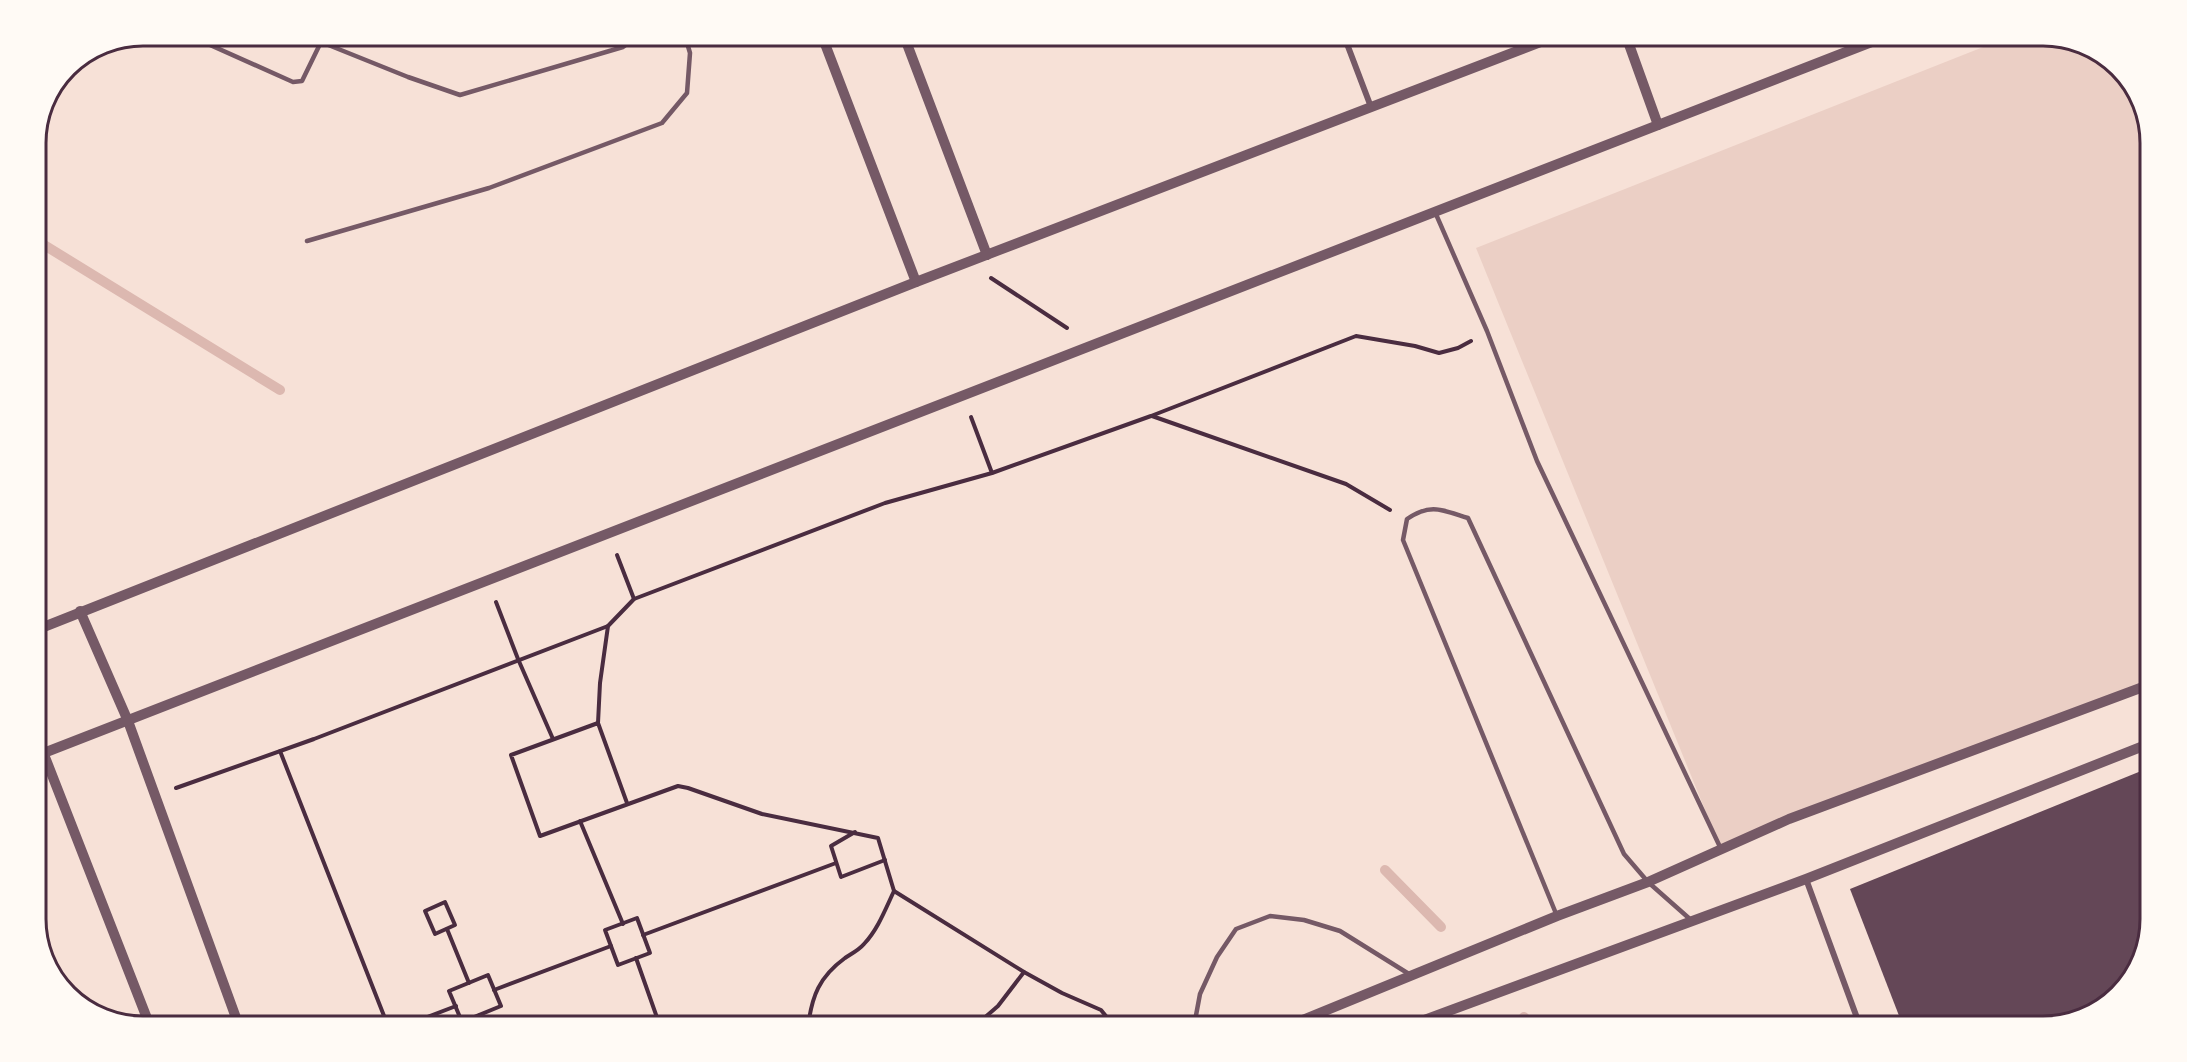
<svg xmlns="http://www.w3.org/2000/svg" width="2187" height="1062" font-family="'Work Sans',sans-serif">
	<style>
		.green { fill: #ebcfc5 }
		.lines { fill: none; stroke-linecap: round; stroke-linejoin: round }
		.stream { stroke: #dcb8b0; stroke-width: 10 }
		.building { fill: #644757 }
		.path { stroke: #4a2c40; stroke-width: 4 }
		.service { stroke: #755966; stroke-width: 4.5 }
		.minor { stroke: #755966; stroke-width: 6 }
		.tertiary { stroke: #755966; stroke-width: 10 }
		.rim { fill: none; stroke: #4a2c40; stroke-width: 3 }
	</style>
	<rect width="100%" height="100%" fill="#f7e1d7"/>
	<!-- green -->
	<path class="green" d="M2011 36H2044L2091 47 2133 83 2151 137V686L1721 849 1476 248Z"/>
	<g class="lines">
		<!-- stream -->
		<g class="stream">
			<path d="M36 240 280 390"/>
			<path d="M1385 870 1441 927"/>
			<path d="M1524 1017 1532 1026"/>
		</g>
	</g>
	<!-- building -->
	<path class="building" d="M2151 767V919L2140 966 2103 1008 2044 1026H1903L1850 889Z"/>
	<g class="lines">
		<!-- path -->
		<g class="path">
			<path d="M991 278 1067 328"/>
			<path d="M1152 416 1346 484 1390 510"/>
			<path d="M971 417 992 473"/>
			<path d="M617 555 634 599"/>
			<path d="M496 602 518 659 553 739"/>
			<path d="M598 723 600 683 608 626 634 599 885 503 992 473 1151 416 1356 336 1415 346 1439 353 1458 348 1471 341"/>
			<path d="M280 751 388 1026"/>
			<path d="M176 788 314 739 608 626"/>
			<path d="M627 803 598 723 511 755 540 836 678 786 688 788 762 814 878 838 894 891C885 910 878 929 864 944 859 950 851 954 845 958 819 977 812 996 808 1026"/>
			<path d="M580 821 623 924"/>
			<path d="M855 832 831 846 841 877 885 860"/>
			<path d="M894 891 1024 972 1062 993 1101 1010 1114 1026"/>
			<path d="M445 902 455 925 435 934 425 911Z"/>
			<path d="M637 918 650 953 618 965 605 930Z"/>
			<path d="M447 929 469 983"/>
			<path d="M643 935 836 863"/>
			<path d="M636 958 660 1026"/>
			<path d="M488 975 501 1006 462 1022 449 991Z"/>
			<path d="M494 990 611 946"/>
			<path d="M480 1015 484 1026"/>
			<path d="M404 1026 456 1006"/>
			<path d="M975 1026 998 1006 1024 972"/>
		</g>
		<!-- service -->
		<g class="service">
			<path d="M190 36 293 82 302 81 321 42"/>
			<path d="M306 36 408 77 460 95 623 47 638 36"/>
			<path d="M1435 212 1487 331 1537 461 1721 849"/>
			<path d="M307 241 489 188 662 123 687 93 690 53 685 36"/>
			<path d="M1557 916 1403 540 1407 519C1431 503 1442 510 1468 518L1624 854 1648 882 1691 920"/>
			<path d="M1194 1026 1200 994 1217 957 1236 929 1270 916 1304 920 1340 931 1409 974"/>
		</g>
		<!-- minor -->
		<g class="minor">
			<path d="M1344 36 1371 107"/>
			<path d="M1806 879 1860 1026"/>
		</g>
		<!-- tertiary -->
		<g class="tertiary">
			<path d="M822 36 916 282"/>
			<path d="M904 36 987 255"/>
			<path d="M1626 36 1658 125"/>
			<path d="M80 611 128 721 239 1026"/>
			<path d="M36 630 916 282 1556 36"/>
			<path d="M36 734 150 1026"/>
			<path d="M36 756 1887 36"/>
			<path d="M1288 1026 1557 916 1648 882 1789 819 2151 684"/>
			<path d="M1408 1026 1806 879 2151 743"/>
		</g>
	</g>
	<!-- crop -->
	<path d="M0 0H2187V1062H0ZM143 46H2043A97 97 0 0 1 2140 143V919A97 97 0 0 1 2043 1016H143A97 97 0 0 1 46 919V143A97 97 0 0 1 143 46Z" fill="#fffaf5" fill-rule="evenodd"/>
	<path class="rim" d="M143 46H2043A97 97 0 0 1 2140 143V919A97 97 0 0 1 2043 1016H143A97 97 0 0 1 46 919V143A97 97 0 0 1 143 46Z"/>
</svg>
